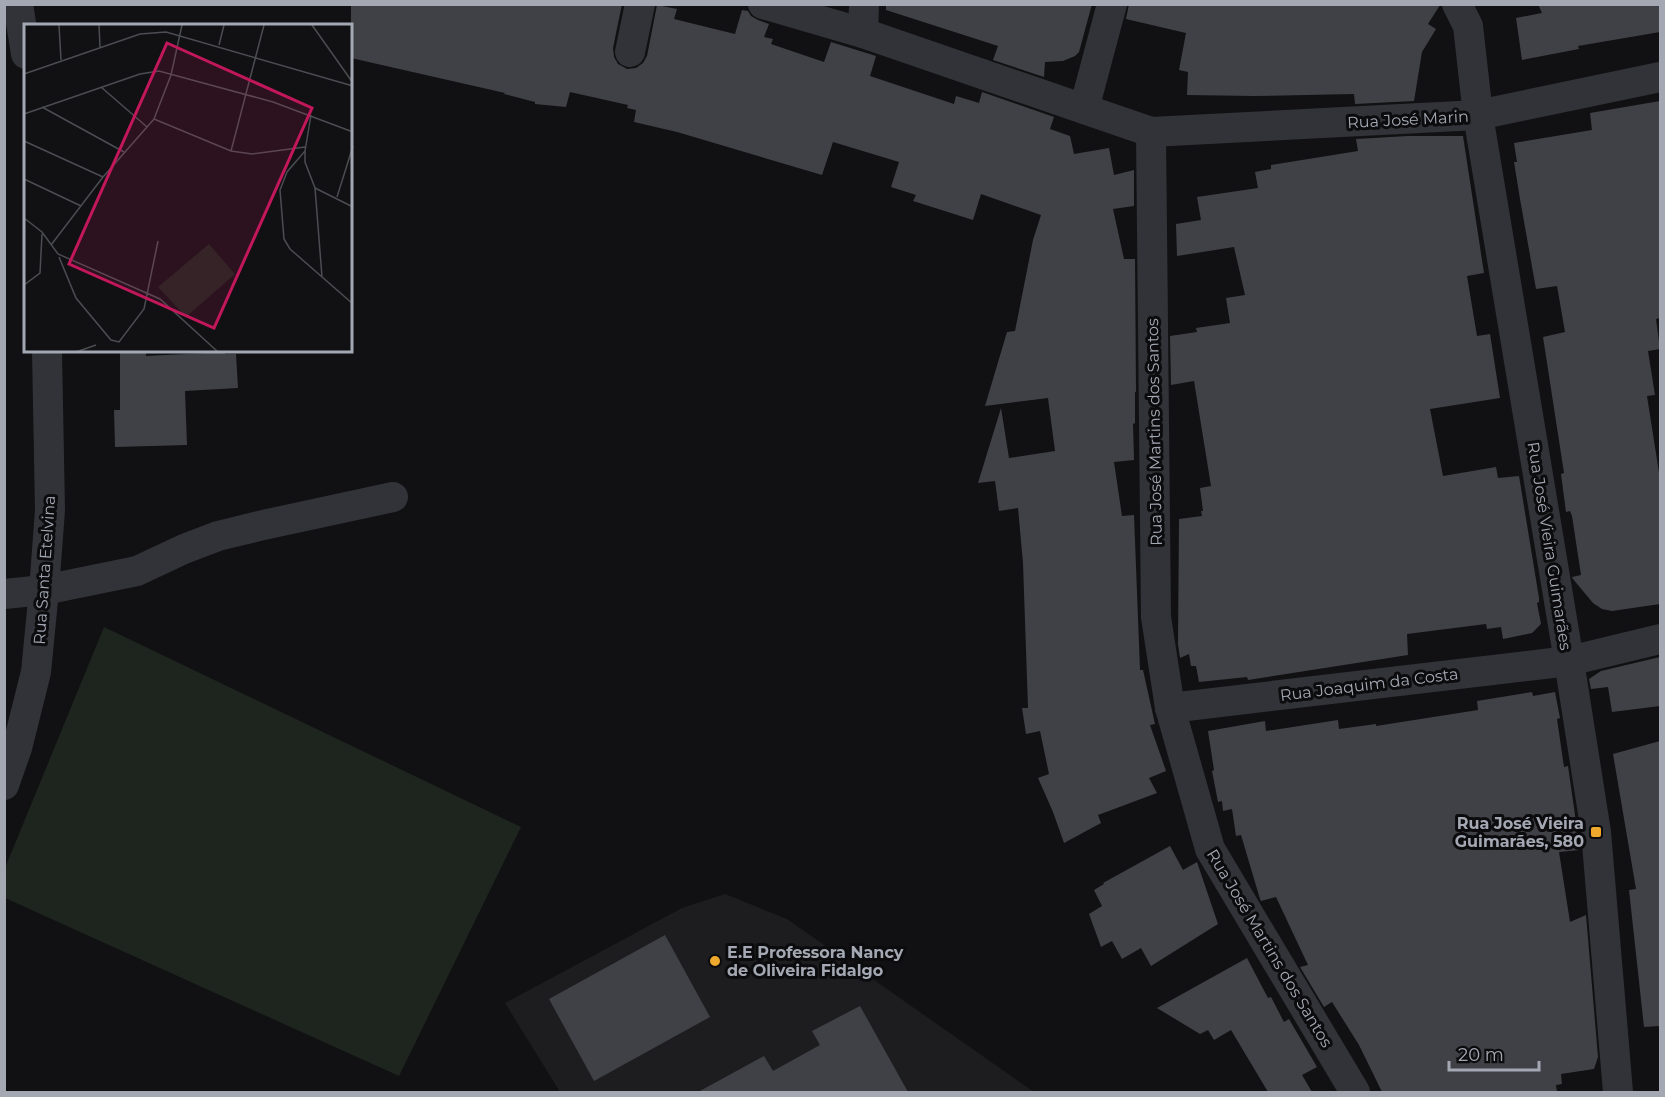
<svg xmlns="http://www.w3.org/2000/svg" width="1665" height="1097" font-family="Montserrat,sans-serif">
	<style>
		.built { fill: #1d1d20 }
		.green { fill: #1d251e }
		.building { fill: #404146 }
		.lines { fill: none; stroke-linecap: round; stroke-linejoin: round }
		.minor { stroke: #323338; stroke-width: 30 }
		.poi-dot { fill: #efaa2d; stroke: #0c0c0e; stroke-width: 2 }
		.labels { text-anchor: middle; stroke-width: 6; stroke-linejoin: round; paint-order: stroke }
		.street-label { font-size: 16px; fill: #a3a8b3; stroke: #0c0c0e }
		.poi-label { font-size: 16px; font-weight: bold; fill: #a3a8b3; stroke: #0c0c0e; text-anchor: end }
		.inset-road { fill: none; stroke: #4b4d53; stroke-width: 1.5 }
		.view { fill: #c2185b; fill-opacity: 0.15; stroke: #c2185b; stroke-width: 3 }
		.inset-edge { fill: none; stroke: #a3a8b3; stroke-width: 3 }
	</style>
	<rect width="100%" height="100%" fill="#111113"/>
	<!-- built -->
	<path class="built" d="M725 894 787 919 1034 1092H560L505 1003 682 908Z"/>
	<!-- green -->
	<path class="green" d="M104 627 521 827 399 1076 5 898V868Z"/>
	<!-- building -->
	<g class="building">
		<path d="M351 4H622L613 48 614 57 618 64 627 69 636 68 643 63 647 56 657 5 677 9 674 19 735 34 742 10 748 11 751 16 758 20 769 24 764 37 773 39 771 44 824 62 831 42 876 56 870 76 954 104 956 96 979 103 982 92 1054 117 1050 129 1070 136 1074 154 1109 148 1114 175 1134 170V206L1113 209 1124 259H1135L1136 392H1135V423L1133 424 1134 460 1114 462 1122 516 1134 515 1140 670H1143L1155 724 1150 725 1166 771 1149 778 1157 793 1098 815 1101 823 1064 843 1053 812 1038 778 1049 774 1040 731 1026 734 1022 708H1028L1023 563 1018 508 999 511 995 481 978 483 1001 408 1009 458 1055 451 1048 398 985 406 1007 332 1015 331 1033 240 1041 215 981 194 973 220 913 201 916 195 891 187 899 162 833 142 822 175 677 132 634 122 636 110 627 108 628 105 570 92 566 107 535 104V102L504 94 505 93 351 58Z"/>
		<path d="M886 4H1092L1079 52 1075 56 1063 61 1045 62 1044 77 993 60 998 46 886 10Z"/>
		<path d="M1129 4H1440V5L1428 24 1436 29 1422 52 1414 101 1355 104 1354 94 1254 96 1187 95 1188 72 1179 70 1186 33 1126 19Z"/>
		<path d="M1538 4H1660V32L1578 46 1579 49 1522 60 1516 18 1542 13Z"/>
		<path d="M1660 101V318L1656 319 1660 349 1648 351 1655 395 1647 396 1660 479V604L1612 611 1602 609 1593 603 1573 579 1572 577 1581 575 1572 516 1570 511 1566 512 1561 474 1564 473 1543 337 1565 332 1557 286 1536 289 1520 199 1514 162H1517L1514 143 1592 130 1590 113Z"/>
		<path d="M1408 136H1463L1484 273 1467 276 1477 336 1490 334 1500 398 1430 409 1443 476 1496 467 1498 478 1519 476 1539 598V602L1537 603 1541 624 1532 633 1503 639 1501 627 1487 629 1486 624 1407 634 1408 655 1248 680 1247 677 1199 682 1196 666H1191L1189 654 1180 658 1178 644 1179 519 1202 516 1201 511H1203L1200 488 1211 486 1194 381 1171 385 1170 336 1197 332 1196 328 1230 323 1226 298 1245 295 1234 247 1177 256 1176 224 1201 220 1197 197 1258 188 1255 172 1271 169V165L1358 151 1356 139Z"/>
		<path d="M120 351H146V356L225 352V354H236L238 388 185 391 187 445 115 447 114 410H120Z"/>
		<path d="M1660 657V706L1612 712 1608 687 1591 689 1589 679 1601 671Z"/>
		<path d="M1532 692 1533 696 1555 692 1560 718 1557 719 1564 767 1568 766 1580 850 1559 852 1570 922 1586 915 1598 1057 1594 1069 1561 1074 1562 1084 1556 1085 1557 1092H1382L1359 1045 1332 1002 1324 1007 1300 967 1308 965 1276 897 1261 901 1260 899 1241 835 1236 836 1232 809 1223 811 1222 801 1218 802 1212 771 1214 770 1208 731 1265 721 1266 731 1338 720 1339 729 1376 724V726L1478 710 1477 701Z"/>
		<path d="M1660 741V1026L1644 1027 1629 890 1636 889 1613 754Z"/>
		<path d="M1170 846 1183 870 1197 862 1218 924 1151 966 1141 948 1122 959 1112 941 1101 947 1089 914 1102 906 1094 890 1104 884 1103 883Z"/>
		<path d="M665 935 710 1017 594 1081 549 999Z"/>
		<path d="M1247 958 1268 998 1271 997 1284 1022 1289 1019 1317 1067 1302 1075 1312 1092H1268L1231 1030 1214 1040 1208 1030 1200 1034 1157 1008Z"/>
		<path d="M860 1006 908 1092H698L764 1056 773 1071 820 1045 812 1031Z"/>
	</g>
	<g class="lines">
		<!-- minor -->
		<g class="minor">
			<path d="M18 4 26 54"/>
			<path d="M763 4 863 33 1151 132 1478 115 1660 77"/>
			<path d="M1457 4 1468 26 1478 115 1569 661 1596 832 1618 1092"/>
			<path d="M863 33 864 4"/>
			<path d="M630 52 640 4"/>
			<path d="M1084 109 1112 4"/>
			<path d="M1151 132 1156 617 1170 708 1210 849 1355 1092"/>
			<path d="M4 594 44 590 137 571 184 549 218 536 263 525 393 497"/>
			<path d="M1170 708 1569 661 1660 639"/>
			<path d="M4 785 17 748 36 672 44 590 50 510 47 351"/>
		</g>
	</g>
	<!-- markers -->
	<g class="poi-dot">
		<rect x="1590" y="826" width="12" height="12" rx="3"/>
		<circle cx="715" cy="961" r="6"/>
	</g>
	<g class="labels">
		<!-- street labels -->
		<g class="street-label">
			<text transform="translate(1408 119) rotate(-3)" y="6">Rua José Marin</text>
			<text transform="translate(1154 432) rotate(-91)" y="6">Rua José Martins dos Santos</text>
			<text transform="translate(1550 546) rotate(81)" y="6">Rua José Vieira Guimarães</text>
			<text transform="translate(44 570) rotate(-86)" y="6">Rua Santa Etelvina</text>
			<text transform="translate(1369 684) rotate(-7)" y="6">Rua Joaquim da Costa</text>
			<text transform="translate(1270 948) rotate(59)" y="6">Rua José Martins dos Santos</text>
		</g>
		<!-- poi labels -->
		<g class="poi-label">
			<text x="1584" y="829">Rua José Vieira<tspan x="1584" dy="18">Guimarães, 580</tspan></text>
			<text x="727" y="958" text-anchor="start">E.E Professora Nancy<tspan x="727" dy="18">de Oliveira Fidalgo</tspan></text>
		</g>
	</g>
	<!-- overview -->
	<g transform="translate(24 24)">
		<rect width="328" height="328" fill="#111113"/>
		<path d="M185 220 211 250 162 293 134 263Z" fill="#1d251e"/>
		<path class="inset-road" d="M35 1 37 36M75 1 76 23M288 1 329 59M195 21 200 1M0 50 116 10 142 8 329 62M77 63 123 103M18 83 100 128M0 90 116 50 135 47 249 78 329 108M287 91 281 127 263 148 256 166 260 215 266 225 329 280M130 95 207 127 228 130 281 123M0 117 79 153M207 127 240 1M281 127V138L291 164 298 253M0 155 57 182M291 164 329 183M313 173 329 122M0 194 18 208 34 230 136 275 194 328M27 221 79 153 130 95 147 51 158 1M35 233 52 274 87 316 95 318 120 285 134 217M0 261 16 249 18 210M52 328 72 321"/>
		<path class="view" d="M143 19 288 84 190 304 45 240Z"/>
		<rect width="328" height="328" class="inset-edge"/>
	</g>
	<!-- border -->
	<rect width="1665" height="1097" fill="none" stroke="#a3a8b3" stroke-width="12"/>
	<!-- scale -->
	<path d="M1449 1061v9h90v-9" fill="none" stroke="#a3a8b3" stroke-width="3"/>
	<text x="1458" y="1061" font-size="18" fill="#a3a8b3" stroke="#0c0c0e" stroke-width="4.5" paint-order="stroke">20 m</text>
</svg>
